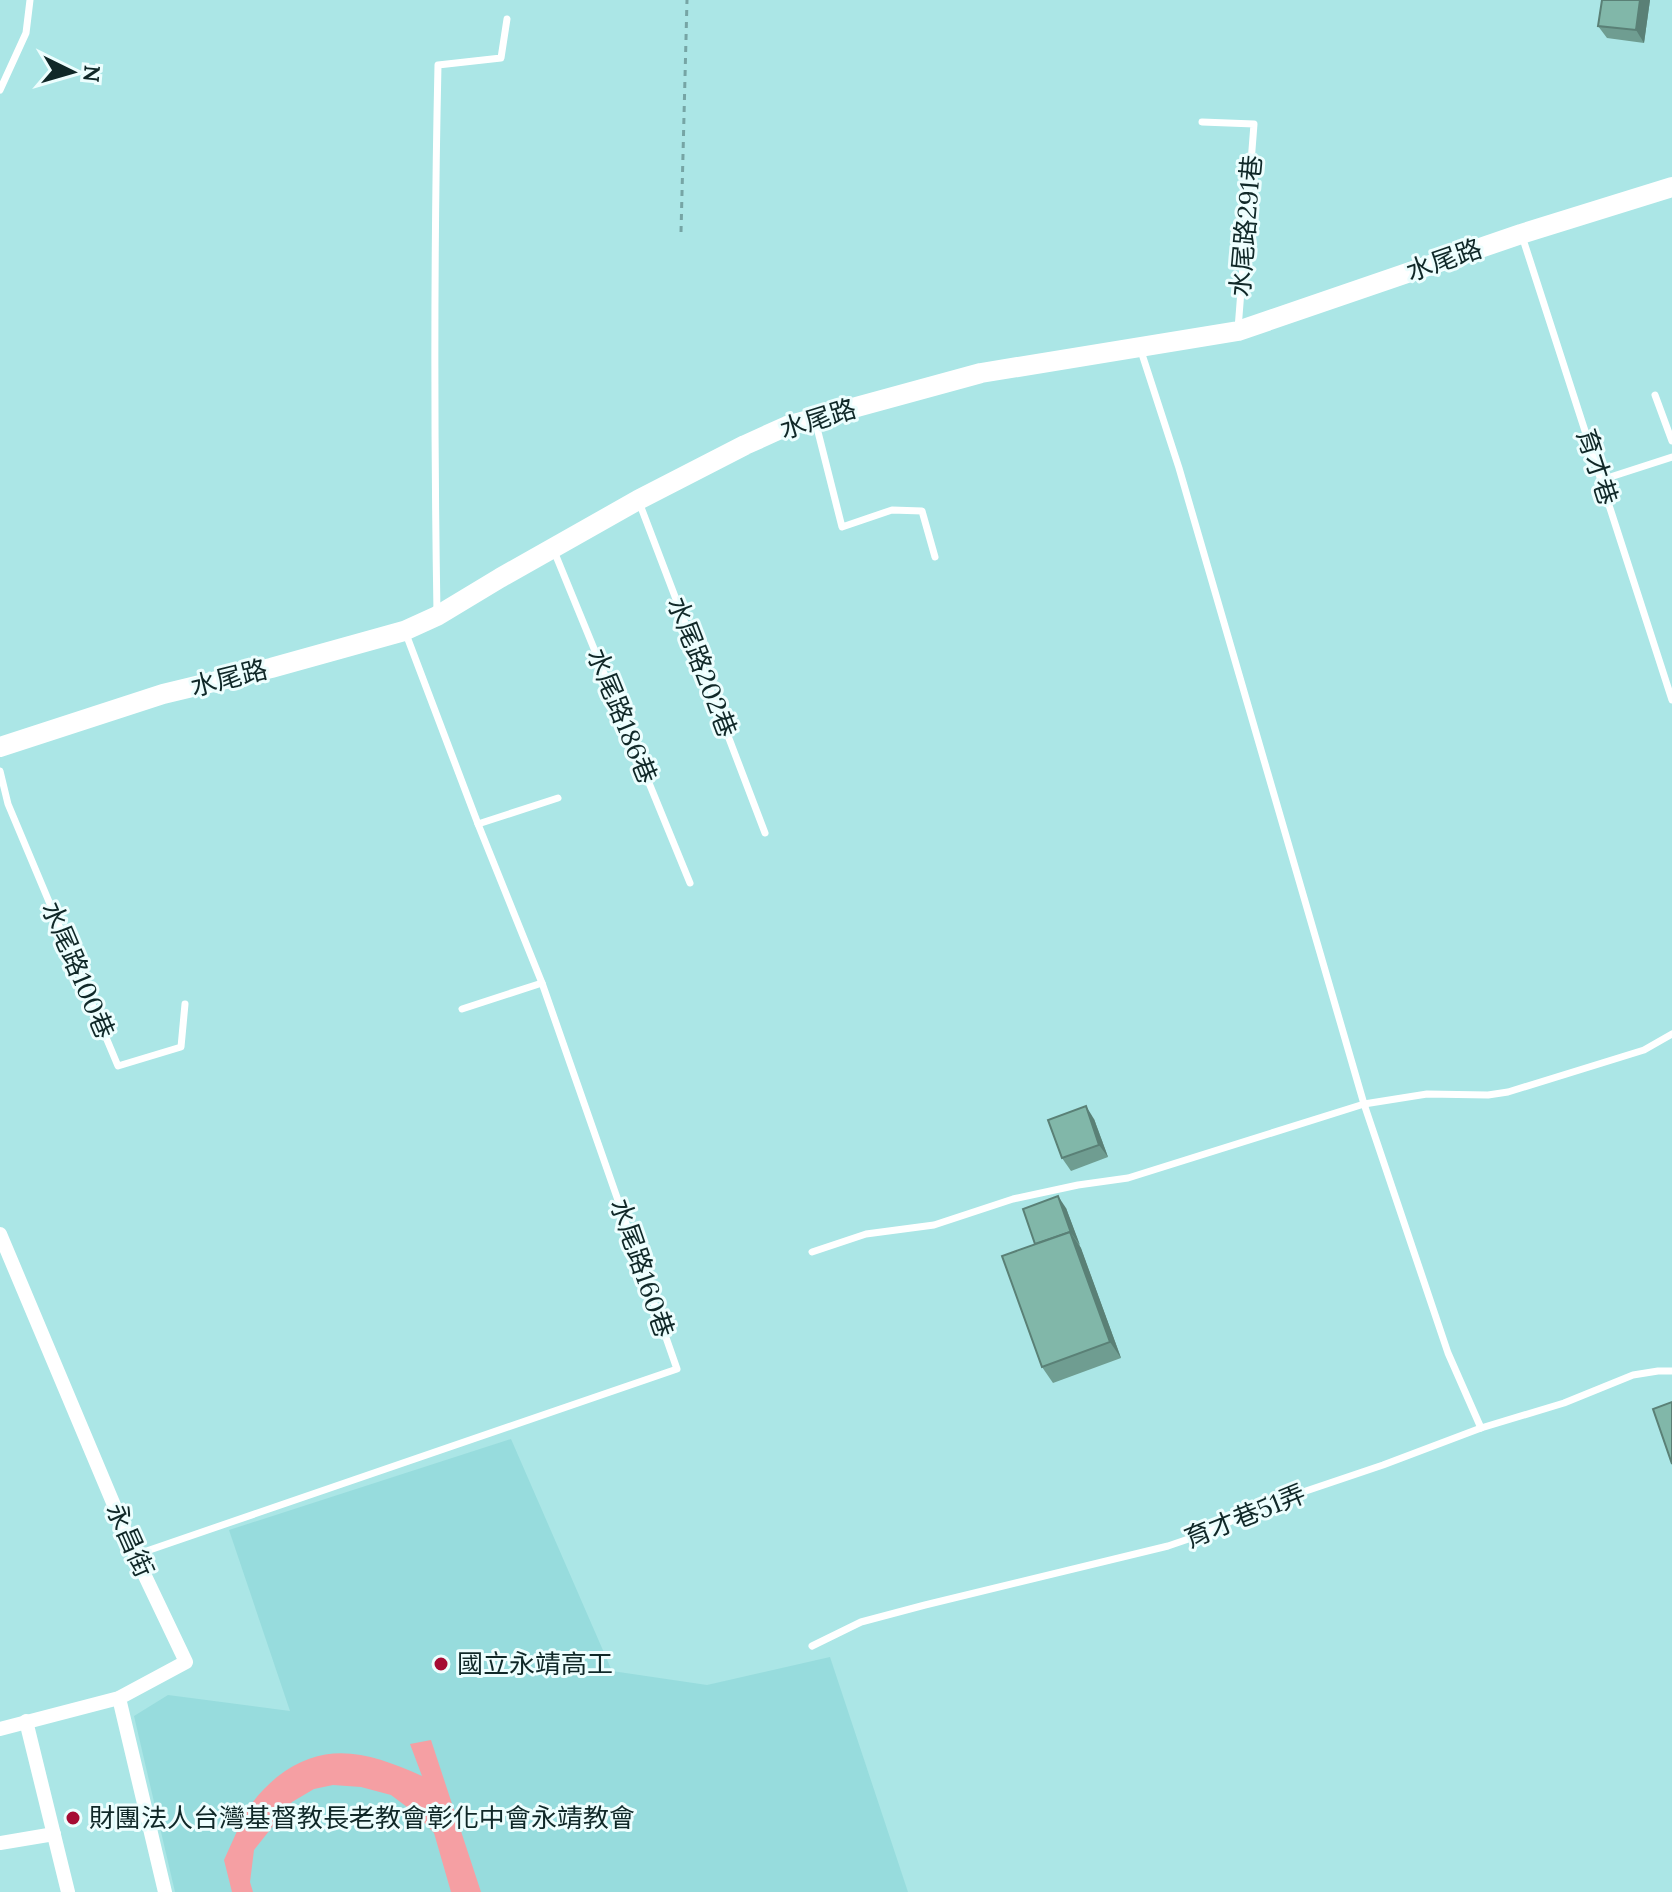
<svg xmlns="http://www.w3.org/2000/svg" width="1672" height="1892" font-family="Lora,'Noto Sans TC',serif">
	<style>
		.built { fill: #97dcdd }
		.green { fill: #f59fa3 }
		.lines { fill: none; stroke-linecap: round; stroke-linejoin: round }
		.path { stroke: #76a5a5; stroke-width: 3; stroke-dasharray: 6 6; stroke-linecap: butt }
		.lane { stroke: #fff; stroke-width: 7 }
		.street { stroke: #fff; stroke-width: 14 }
		.secondary { stroke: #fff; stroke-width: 20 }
		.wall { fill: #6f9d91 }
		.shaded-wall { fill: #5a8076 }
		.building { fill: #81b7a9; stroke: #5a8076; stroke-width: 2 }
		.poi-dot { fill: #a60b33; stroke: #edfefe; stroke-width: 3 }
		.labels { text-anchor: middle; stroke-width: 6; stroke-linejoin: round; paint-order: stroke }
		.street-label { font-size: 26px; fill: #102828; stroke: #edfefe }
		.poi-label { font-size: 26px; fill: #102828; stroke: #edfefe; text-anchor: start }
	</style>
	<rect width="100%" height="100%" fill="#abe6e6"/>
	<!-- built -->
	<path class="built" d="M511 1439 612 1671 707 1685 830 1657 908 1892H175L134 1716 168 1695 290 1711 229 1530Z"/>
	<!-- green -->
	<path class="green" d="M431 1740 481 1892H451L434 1833 415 1813 391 1795 361 1787 333 1785 314 1789 292 1802 254 1850 250 1882 253 1892H232L224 1860C232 1843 239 1825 248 1809 255 1798 266 1786 277 1777 326 1739 370 1753 422 1776L410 1744Z"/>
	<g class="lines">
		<!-- path -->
		<path class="path" d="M681 232 687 0"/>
		<!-- lane -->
		<g class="lane">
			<path d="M0 90 26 33 30 0"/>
			<path d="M1202 122 1254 124 1238 329"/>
			<path d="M1522 236 1672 700"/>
			<path d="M1141 351 1179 468 1364 1104 1448 1353 1481 1428"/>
			<path d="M1655 395 1672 441"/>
			<path d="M815 420 842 527 892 510 922 511 935 557"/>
			<path d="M1601 480 1672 457"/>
			<path d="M639 502 765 833"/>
			<path d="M554 551 690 883"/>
			<path d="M437 613C434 430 434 247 438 65L501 58 507 19"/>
			<path d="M0 771 8 804 118 1066 181 1047 185 1004"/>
			<path d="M478 824 558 798"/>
			<path d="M462 1009 542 983"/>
			<path d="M812 1252 866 1234 934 1225 1013 1199 1078 1185 1128 1178 1364 1104 1427 1094 1488 1095 1508 1092 1644 1050 1672 1034"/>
			<path d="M135 1555 677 1369 542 983 478 824 406 634"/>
			<path d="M812 1646 861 1622 925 1605 1168 1546 1206 1533 1246 1514 1300 1493 1383 1465 1481 1428 1564 1403 1633 1375 1658 1371H1672"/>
		</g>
		<!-- street -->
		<g class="street">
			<path d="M0 1234 135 1555 186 1662 119 1698 0 1729"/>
			<path d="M119 1698 165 1892"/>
			<path d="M26 1721 68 1892"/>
			<path d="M0 1843 54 1834"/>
		</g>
		<!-- secondary -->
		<path class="secondary" d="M0 747 163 694 271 668 404 631 437 616 500 578 638 500 745 445 787 426 981 373 1238 331 1521 234 1672 187"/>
	</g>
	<!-- wall -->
	<g class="wall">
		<path d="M1602 0H1650L1644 43 1607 38 1598 26Z"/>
		<path d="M1094 1119 1108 1157 1071 1171 1062 1158Z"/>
		<path d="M1066 1208 1121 1358 1053 1383 1042 1367 1035 1244Z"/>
	</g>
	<!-- shaded-wall -->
	<g class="shaded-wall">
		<path d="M1640 0H1650L1644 43 1636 30Z"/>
		<path d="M1086 1106 1094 1119 1108 1157 1099 1145Z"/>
		<path d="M1058 1196 1066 1208 1080 1245 1071 1233Z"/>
		<path d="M1070 1232 1081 1248 1121 1358 1110 1342Z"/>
	</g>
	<!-- building -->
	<g class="building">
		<path d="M1602 0H1640L1636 30 1598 26Z"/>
		<path d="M1086 1106 1099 1145 1062 1158 1048 1120Z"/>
		<path d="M1058 1196 1071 1233 1070 1232 1035 1244 1023 1209Z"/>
		<path d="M1070 1232 1110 1342 1042 1367 1002 1256Z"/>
		<path d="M1672 1402V1464L1653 1409Z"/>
	</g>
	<!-- markers -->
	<g class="poi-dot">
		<circle cx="441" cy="1664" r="8"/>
		<circle cx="73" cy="1818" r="8"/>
	</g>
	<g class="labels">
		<!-- street labels -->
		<g class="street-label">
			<text transform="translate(1246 226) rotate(-85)" y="9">水尾路291巷</text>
			<text transform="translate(1444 260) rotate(-19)" y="9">水尾路</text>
			<text transform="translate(818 419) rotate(-17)" y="9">水尾路</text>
			<text transform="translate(1597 467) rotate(72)" y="9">育才巷</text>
			<text transform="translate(702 667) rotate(69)" y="9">水尾路202巷</text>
			<text transform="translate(229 678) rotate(-14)" y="9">水尾路</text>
			<text transform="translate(622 716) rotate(68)" y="9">水尾路186巷</text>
			<text transform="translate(78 970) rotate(67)" y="9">水尾路100巷</text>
			<text transform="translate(642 1268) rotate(71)" y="9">水尾路160巷</text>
			<text transform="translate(1245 1516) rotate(-22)" y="9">育才巷51弄</text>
			<text transform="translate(130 1540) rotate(66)" y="9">永昌街</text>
		</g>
		<!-- poi labels -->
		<g class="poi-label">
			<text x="457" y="1673">國立永靖高工</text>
			<text x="89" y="1827">財團法人台灣基督教長老教會彰化中會永靖教會</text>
		</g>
	</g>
	<!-- north arrow -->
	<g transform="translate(72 72) rotate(95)" stroke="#edfefe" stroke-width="6" paint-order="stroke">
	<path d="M0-6L14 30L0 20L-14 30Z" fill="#102828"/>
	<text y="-12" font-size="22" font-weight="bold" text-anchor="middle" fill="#102828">N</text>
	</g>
</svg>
